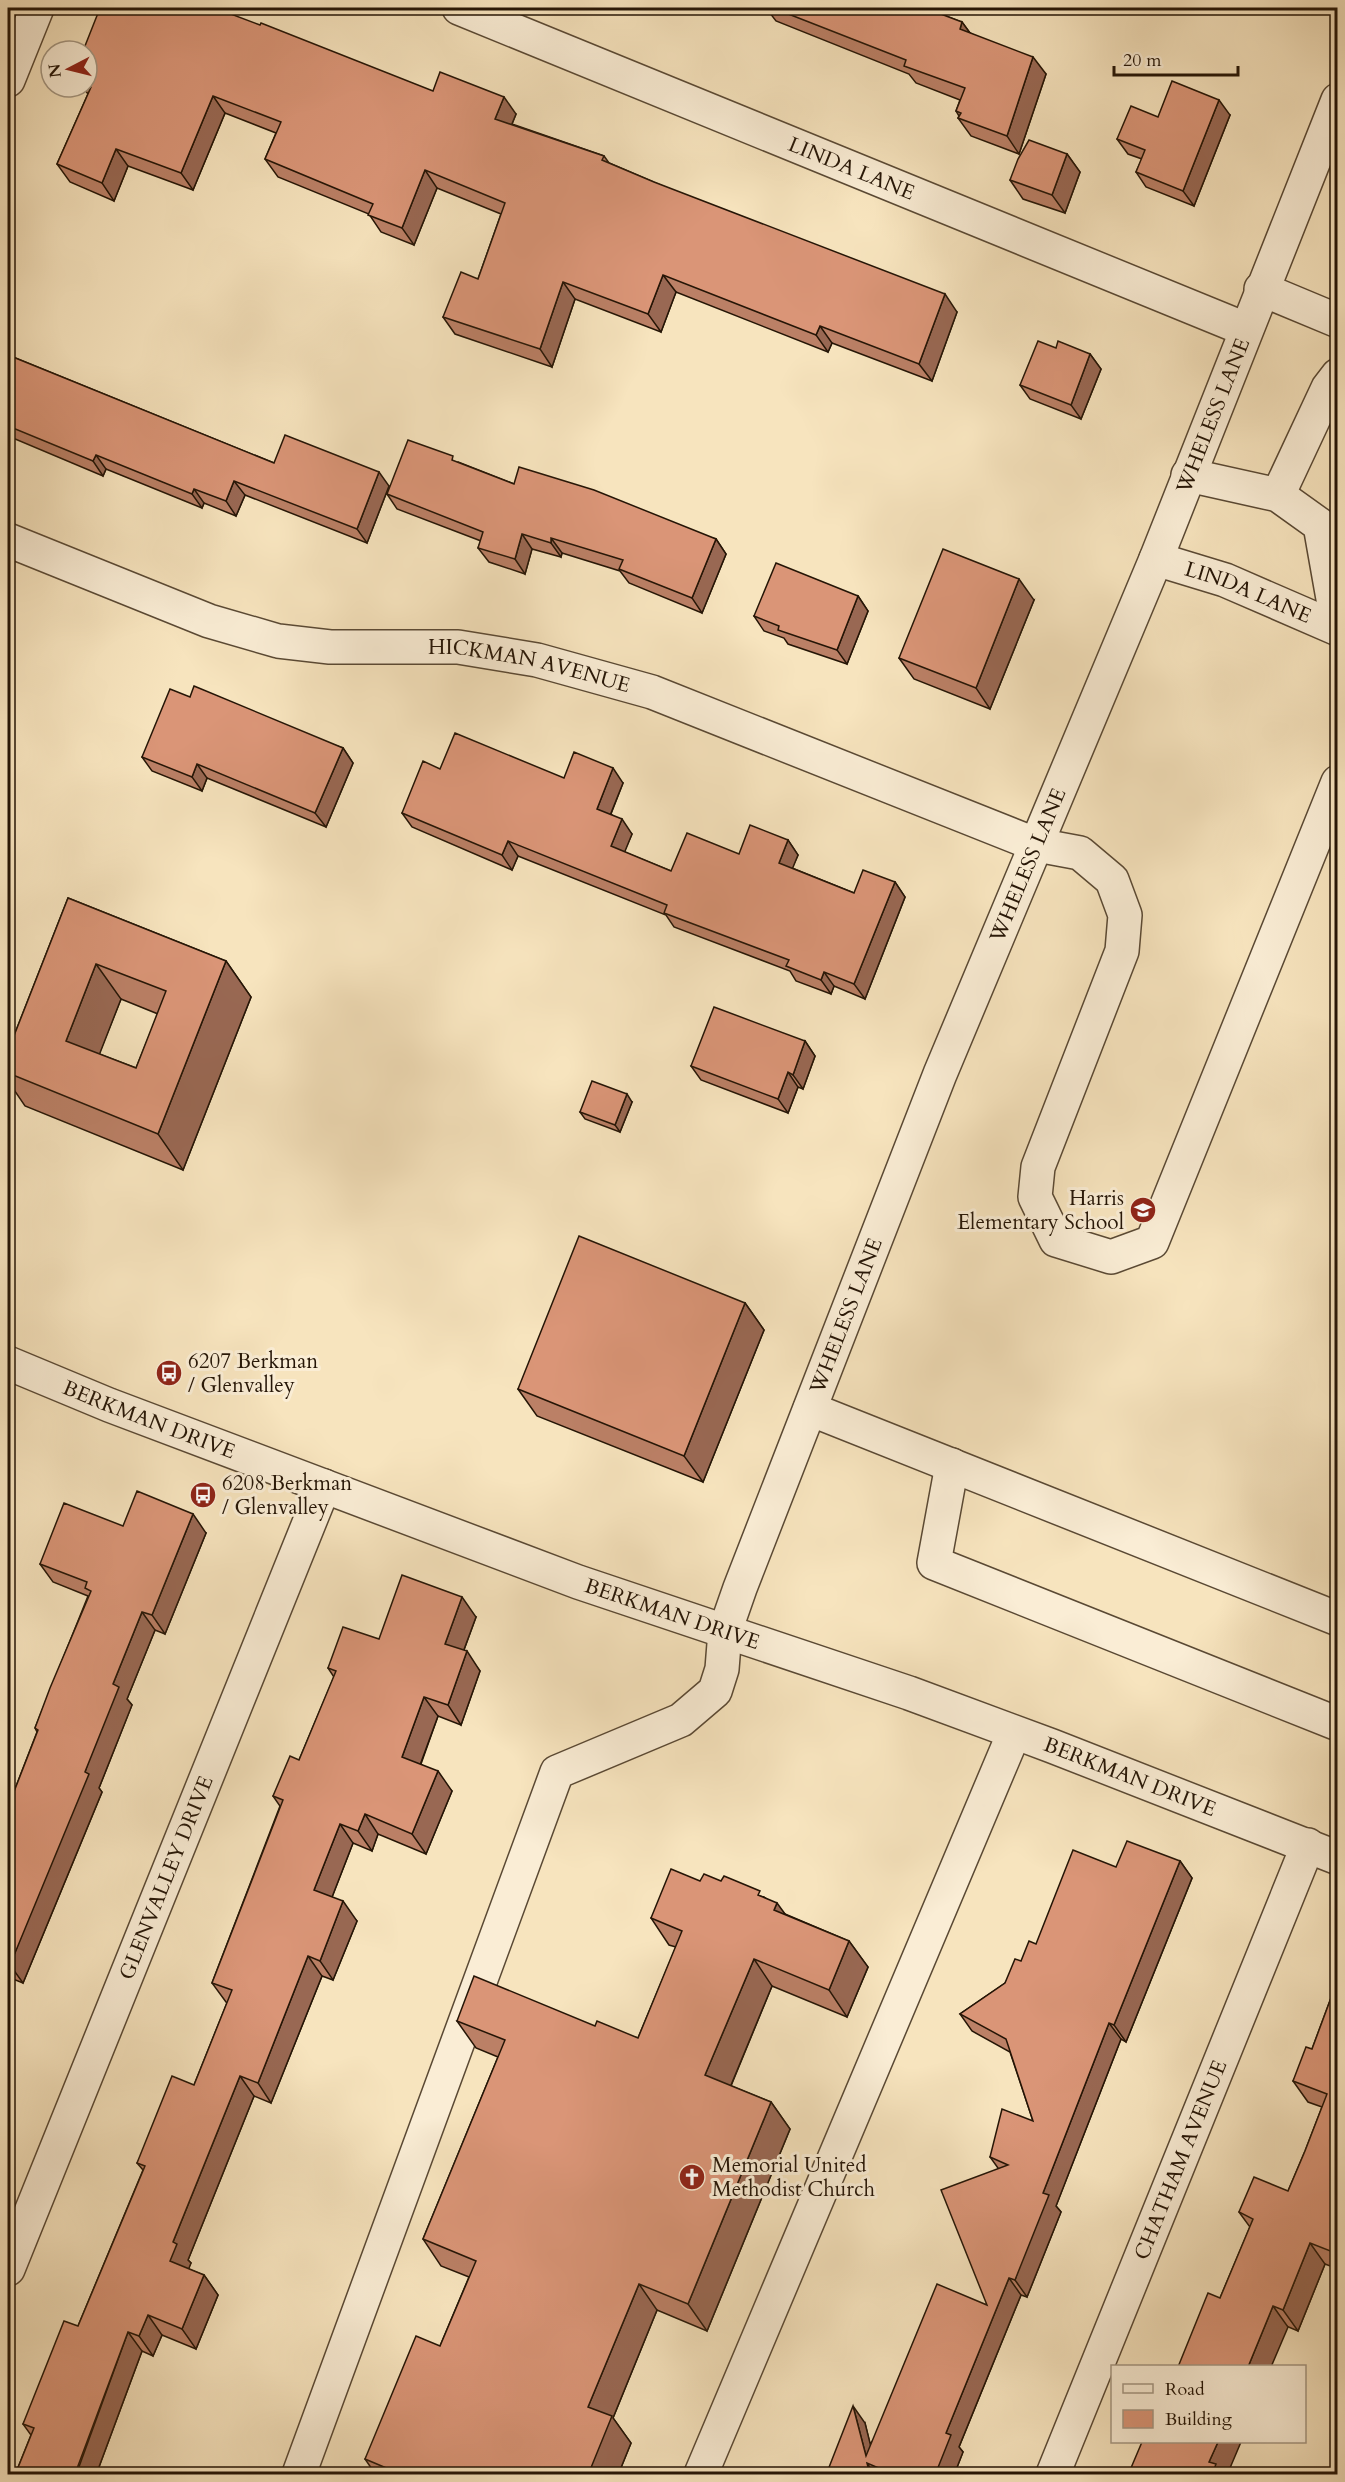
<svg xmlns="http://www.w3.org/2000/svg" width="1345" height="2482" font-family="Cardo,serif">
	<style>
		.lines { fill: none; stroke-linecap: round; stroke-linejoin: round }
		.minor-casing { stroke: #5a4934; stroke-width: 36 }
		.minor { stroke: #faedd5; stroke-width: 33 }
		.wall { fill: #bb8066; stroke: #251506; stroke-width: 1.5; fill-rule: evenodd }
		.shaded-wall { fill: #996853; stroke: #251506; stroke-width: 1.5 }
		.building { fill: #da9577; stroke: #251506; stroke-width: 1.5; fill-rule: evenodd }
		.labels { text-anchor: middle; stroke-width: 6; stroke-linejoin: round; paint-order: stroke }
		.street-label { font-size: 21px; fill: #251506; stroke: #faedd5 }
		.poi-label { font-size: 21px; fill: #251506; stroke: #faedd5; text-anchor: start }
	</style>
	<rect width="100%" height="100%" fill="#f7e4be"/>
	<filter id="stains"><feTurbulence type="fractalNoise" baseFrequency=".00333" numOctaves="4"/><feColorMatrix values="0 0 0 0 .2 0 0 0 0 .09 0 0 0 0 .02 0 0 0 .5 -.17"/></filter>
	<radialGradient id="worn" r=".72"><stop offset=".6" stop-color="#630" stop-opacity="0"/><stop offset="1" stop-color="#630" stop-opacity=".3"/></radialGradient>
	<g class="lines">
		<defs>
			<g id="minor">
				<path id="s1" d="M459 8 1245 329"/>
				<path d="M8 80 37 8"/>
				<path d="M1261 289 1338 321"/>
				<path d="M1188 475 1278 495 1320 525 1338 627"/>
				<path d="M1278 495 1328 388 1338 375"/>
				<path id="s2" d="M8 540 209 621 278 641 330 647H458L537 660 652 692 1037 845 1080 853 1112 880 1125 915 1122 951 1038 1167 1035 1197 1056 1240 1111 1257 1152 1242 1338 782"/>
				<path id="s3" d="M1156 559 1225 580 1338 629"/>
				<path id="s4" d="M8 1363 109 1405 578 1582 909 1693 1052 1746 1338 1858"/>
				<path d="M810 1409 1338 1619"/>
				<path d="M952 1465 934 1563 1338 1724"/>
				<path id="s5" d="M8 2269 324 1486"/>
				<path id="s6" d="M299 2474 557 1772 681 1720 715 1691 722 1669 725 1631 740 1588 940 1074 1156 559 1338 100"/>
				<path d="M701 2474 1014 1733"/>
				<path id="s7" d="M1053 2474 1308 1845"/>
			</g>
		</defs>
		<!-- minor casing -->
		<use href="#minor" class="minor-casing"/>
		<!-- minor -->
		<use href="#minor" class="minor"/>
	</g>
	<!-- wall -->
	<g class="wall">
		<path d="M766 8H925L962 22 970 33 1046 74 1019 154 971 136 958 118 959 116 956 111 960 100 916 83 909 74 776 21Z"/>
		<path d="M87 51 433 91 516 114 512 124 604 156 609 163 957 312 932 381 832 343 828 352 676 292 661 332 575 299 552 367 455 334 443 317 478 279 501 214 437 188 414 245 381 232 369 214 278 177 265 159 276 133 225 113 193 190 128 166 114 201 70 182 57 164 88 94 83 87H87Z"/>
		<path d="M1230 115 1194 206 1146 187 1136 172 1142 159 1128 154 1117 139 1158 117Z"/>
		<path d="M1067 154 1080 172 1065 213 1023 199 1010 180Z"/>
		<path d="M1056 348 1090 354 1101 369 1081 419 1030 399 1020 385Z"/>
		<path d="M8 355 274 463 389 486 367 543 245 495 236 516 204 503 202 508 106 469 103 476 8 436Z"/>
		<path d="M458 462 514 484 716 539 726 554 702 613 629 583 620 571 562 553 561 557 532 549 525 574 489 562 478 548 481 541 397 509 387 494Z"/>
		<path d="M858 596 868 611 847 664 788 644 784 638 764 631 754 616Z"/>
		<path d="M1034 600 990 709 914 679 899 658Z"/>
		<path d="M190 697 343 748 353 763 326 827 207 778 202 791 152 771 142 757Z"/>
		<path d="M440 769 623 783 611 814 632 834 624 852 671 871 739 854 788 840 798 855 792 868 854 893 895 882 905 897 865 999 834 986 831 994 796 981 790 971 674 927 666 915 518 856 512 870 412 827 402 813Z"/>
		<path d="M68 898 226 961 251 997 183 1170 25 1106 8 1081V1051ZM121 999 158 1014 136 1068 99 1054Z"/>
		<path d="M805 1041 815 1056 803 1089 798 1087 788 1113 701 1080 691 1066Z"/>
		<path d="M632 1102 620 1132 585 1119 580 1112Z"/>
		<path d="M745 1303 764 1330 703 1482 537 1416 518 1389Z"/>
		<path d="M123 1526 206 1533 165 1634 155 1630 127 1699 132 1705 99 1788 102 1792 23 1983 8 1977V1807L37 1732 35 1728 88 1596 53 1582 40 1564Z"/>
		<path d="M476 1617 464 1650 480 1671 461 1725 438 1716 421 1764 452 1791 426 1854 378 1834 372 1851 353 1843 332 1897 357 1921 333 1980 322 1976 271 2103 254 2096 188 2260 191 2263 188 2269 204 2275 218 2295 196 2349 162 2335 153 2356 142 2351 96 2475H15L31 2435 23 2424 78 2326 143 2170 137 2163 194 2085 227 2003 226 2002 212 1983 280 1806 273 1796 299 1760 334 1677 328 1668 379 1639Z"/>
		<path d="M1180 1861 1192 1878 1126 2042 1121 2039 1056 2206 1061 2212 1027 2297 1021 2295 959 2447 963 2452 954 2475H826L865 2423 870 2444 987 2305 998 2168 990 2157 1033 2121 1010 2052 972 2031 960 2014 1005 1983 1021 1961 1036 1944 1116 1867Z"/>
		<path d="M700 1881 764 1897 785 1914 849 1941 868 1967 847 2017 772 1986 731 2086 771 2102 790 2129 707 2331 657 2310 613 2418 631 2443 618 2475H376L365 2459 440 2346 469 2277 441 2266 423 2239 498 2057 476 2048 457 2021 595 2026 638 2038 676 1947 669 1945 651 1918Z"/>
		<path d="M1338 1979V2269L1325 2264 1298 2331 1220 2298 1250 2227 1239 2212 1288 2191 1305 2151 1322 2107 1308 2102 1293 2081 1312 2049Z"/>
	</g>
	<!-- shaded-wall -->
	<g class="shaded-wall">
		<path d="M962 22 975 40 960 29Z"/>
		<path d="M1033 57 1046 74 1019 154 1007 136Z"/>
		<path d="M213 96 225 113 193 190 181 173Z"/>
		<path d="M504 97 516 114 507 136 495 119Z"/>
		<path d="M1219 100 1230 115 1194 206 1183 191Z"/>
		<path d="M116 149 128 166 114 201 102 183Z"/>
		<path d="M1067 154 1080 172 1065 213 1052 195Z"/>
		<path d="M425 170 437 188 414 245 402 228Z"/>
		<path d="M663 275 676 292 661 332 648 314Z"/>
		<path d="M563 282 575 299 552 367 540 349Z"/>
		<path d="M945 294 957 312 932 381 919 364Z"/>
		<path d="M820 326 832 343 828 352 816 335Z"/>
		<path d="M1090 354 1101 369 1081 419 1071 405Z"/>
		<path d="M96 455 106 469 103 476 93 461Z"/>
		<path d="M379 472 389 486 367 543 357 529Z"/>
		<path d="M234 481 245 495 236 516 226 501Z"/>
		<path d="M194 489 204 503 202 508 192 494Z"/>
		<path d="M522 534 532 549 525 574 515 559Z"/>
		<path d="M551 538 562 553 561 557 551 543Z"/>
		<path d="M716 539 726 554 702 613 692 598Z"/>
		<path d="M1019 579 1034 600 990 709 976 688Z"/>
		<path d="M858 596 868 611 847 664 837 650Z"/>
		<path d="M343 748 353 763 326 827 315 813Z"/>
		<path d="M197 764 207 778 202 791 192 777Z"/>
		<path d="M613 768 623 783 607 823 597 809Z"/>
		<path d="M622 819 632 834 621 861 611 846Z"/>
		<path d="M788 840 798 855 789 877 779 863Z"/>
		<path d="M508 841 518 856 512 870 502 855Z"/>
		<path d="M895 882 905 897 865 999 854 984Z"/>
		<path d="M226 961 251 997 183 1170 158 1134Z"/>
		<path d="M96 964 121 999 91 1076 66 1041Z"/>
		<path d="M824 972 834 986 831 994 821 980Z"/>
		<path d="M805 1041 815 1056 803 1089 793 1075Z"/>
		<path d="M788 1072 798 1087 788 1113 778 1099Z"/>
		<path d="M627 1094 632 1102 620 1132 615 1125Z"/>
		<path d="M745 1303 764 1330 703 1482 684 1456Z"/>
		<path d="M193 1514 206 1533 165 1634 152 1615Z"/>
		<path d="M462 1597 476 1617 459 1663 445 1644Z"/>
		<path d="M142 1612 155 1630 127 1699 132 1705 99 1788 102 1792 23 1983 10 1965 85 1772 113 1684Z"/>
		<path d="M467 1651 480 1671 461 1725 448 1705Z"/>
		<path d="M424 1697 438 1716 416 1776 402 1757Z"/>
		<path d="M438 1771 452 1791 426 1854 412 1834Z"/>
		<path d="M365 1814 378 1834 372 1851 358 1831Z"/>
		<path d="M340 1824 353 1843 327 1910 314 1890Z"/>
		<path d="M1180 1861 1192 1878 1126 2042 1114 2025Z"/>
		<path d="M343 1901 357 1921 333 1980 320 1961Z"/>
		<path d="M777 1903 796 1929 774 1910Z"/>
		<path d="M849 1941 868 1967 847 2017 829 1990Z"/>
		<path d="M308 1956 322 1976 271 2103 258 2083Z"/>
		<path d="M754 1959 772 1986 724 2102 705 2075Z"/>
		<path d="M1109 2023 1121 2039 1056 2206 1061 2212 1027 2297 1015 2280 1043 2193Z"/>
		<path d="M240 2076 254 2096 188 2260 191 2263 184 2281 170 2261 173 2242Z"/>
		<path d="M771 2102 790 2129 707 2331 688 2304Z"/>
		<path d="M1310 2243 1325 2264 1298 2331 1283 2310Z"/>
		<path d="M204 2275 218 2295 196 2349 182 2329Z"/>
		<path d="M1009 2278 1021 2295 959 2447 963 2452 954 2475H935L946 2433Z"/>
		<path d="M639 2284 657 2310 613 2418 631 2443 618 2475H588V2407Z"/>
		<path d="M1273 2306 1288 2327 1271 2367H1248Z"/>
		<path d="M148 2315 162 2335 153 2356 139 2336Z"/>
		<path d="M128 2332 142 2351 96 2475H76Z"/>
		<path d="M853 2406 865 2423 876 2467 866 2456Z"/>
		<path d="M1218 2442H1241L1227 2475H1212L1209 2462Z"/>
		<path d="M867 2463 875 2475H870Z"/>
	</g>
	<!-- building -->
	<g class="building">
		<path d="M100 8H215L260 25 261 23 433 91 440 72 504 97 495 119 604 156 602 160 654 182 945 294 919 364 820 326 816 335 663 275 648 314 563 282 540 349 443 317 461 272 478 279 505 203 425 170 402 228 368 215 373 204 265 159 281 122 213 96 181 173 116 149 102 183 57 164 91 87 87 85V63L90 57 87 56V51H83Z"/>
		<path d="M773 8H925L962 22 960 29 1033 57 1007 136 958 118 961 113 956 111 965 88 904 66 906 60Z"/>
		<path d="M1172 81 1219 100 1183 191 1136 172 1145 150 1117 139 1131 106 1158 117Z"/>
		<path d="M1029 140 1067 154 1052 195 1010 180 1018 159Z"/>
		<path d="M1038 341 1056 348 1058 341 1090 354 1071 405 1020 385Z"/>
		<path d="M8 355 274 463 285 435 379 472 357 529 234 481 226 501 194 489 192 494 96 455 93 461 8 426Z"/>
		<path d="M1338 396V413L1332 399Z"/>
		<path d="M408 440 453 456 452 460 514 484 519 467 594 490 716 539 692 598 619 569 623 560 551 538V543L522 534 515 559 478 548 483 532 387 494Z"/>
		<path d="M943 549 1019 579 976 688 899 658Z"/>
		<path d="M776 563 858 596 837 650 778 630 779 626 754 616Z"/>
		<path d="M194 686 343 748 315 813 197 764 192 777 142 757 170 689 190 697Z"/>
		<path d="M455 733 564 778 574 752 613 768 597 809 622 819 611 846 671 871 687 833 739 854 750 825 788 840 779 863 854 893 863 870 895 882 854 984 824 972 821 980 786 966 789 960 664 913 667 905 508 841 502 855 402 813 423 761 440 769Z"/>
		<path d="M68 898 226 961 158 1134 8 1073V1051ZM96 964 166 991 136 1068 66 1041Z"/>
		<path d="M714 1007 805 1041 793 1075 788 1072 778 1099 691 1066Z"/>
		<path d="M592 1081 627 1094 615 1125 580 1112Z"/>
		<path d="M579 1236 745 1303 684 1456 518 1389Z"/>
		<path d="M137 1491 193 1514 152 1615 142 1612 113 1684 119 1687 85 1772 89 1774 10 1965 8 1964V1807L38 1730 35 1728 50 1688 91 1591 85 1588 87 1582 40 1564 64 1503 123 1526Z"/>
		<path d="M402 1575 462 1597 445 1644 467 1651 448 1705 424 1697 402 1757 438 1771 412 1834 365 1814 358 1831 340 1824 314 1890 343 1901 320 1961 308 1956 258 2083 240 2076 173 2242 177 2244 170 2261 204 2275 182 2329 148 2315 139 2336 128 2332 75 2474 77 2475H15L34 2428 23 2424 64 2321 78 2326 145 2166 137 2163 172 2076 194 2085 232 1990 212 1983 283 1800 273 1796 290 1756 299 1760 336 1671 328 1668 343 1627 379 1639Z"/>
		<path d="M1127 1841 1180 1861 1114 2025 1109 2023 1043 2193 1049 2195 1015 2280 1009 2278 946 2433 951 2435 935 2475H895L867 2463 870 2475H826L853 2406 866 2456 937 2284 987 2305 941 2190 1008 2165 990 2157 1002 2109 1033 2121 1006 2039 960 2014 1005 1983 1015 1959 1021 1961 1029 1941 1036 1944 1073 1850 1116 1867Z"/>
		<path d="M671 1869 700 1881 704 1874 721 1881 724 1876 760 1891 758 1895 777 1903 774 1910 849 1941 829 1990 754 1959 705 2075 771 2102 688 2304 639 2284 588 2407 612 2416 588 2475H403L365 2459 416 2336 440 2346 476 2261 423 2239 505 2040 457 2021 474 1976 595 2026 597 2021 638 2038 682 1931 651 1918Z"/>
		<path d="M1338 1979V2254L1310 2243 1283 2310 1273 2306 1248 2367H1178L1208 2293 1220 2298 1253 2219 1239 2212 1254 2177 1288 2191 1305 2151 1327 2094 1293 2081 1306 2047 1312 2049Z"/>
		<path d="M1142 2442H1218L1209 2462 1216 2464 1212 2475H1128Z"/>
	</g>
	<!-- icons -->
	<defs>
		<symbol id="school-disc" viewBox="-11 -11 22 22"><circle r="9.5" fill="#8f2418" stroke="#faedd5"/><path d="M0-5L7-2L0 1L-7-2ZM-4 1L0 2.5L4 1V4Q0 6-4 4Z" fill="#fff"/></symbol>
		<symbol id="bus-disc" viewBox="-11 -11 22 22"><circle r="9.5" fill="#8f2418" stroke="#faedd5"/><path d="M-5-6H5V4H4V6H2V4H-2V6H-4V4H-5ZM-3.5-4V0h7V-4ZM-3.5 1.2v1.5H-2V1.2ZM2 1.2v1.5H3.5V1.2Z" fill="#fff"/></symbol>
		<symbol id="church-disc" viewBox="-11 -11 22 22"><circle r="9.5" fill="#8f2418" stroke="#faedd5"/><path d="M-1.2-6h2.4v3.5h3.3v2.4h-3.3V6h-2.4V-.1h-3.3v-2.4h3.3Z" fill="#fff"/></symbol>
	</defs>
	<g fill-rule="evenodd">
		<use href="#school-disc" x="1128" y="1195" width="30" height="30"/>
		<use href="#bus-disc" x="154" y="1358" width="30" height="30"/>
		<use href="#bus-disc" x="188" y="1480" width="30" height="30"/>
		<use href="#church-disc" x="677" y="2162" width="30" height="30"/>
	</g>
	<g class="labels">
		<!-- street labels -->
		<g class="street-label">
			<text dy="7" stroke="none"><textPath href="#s1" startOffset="424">LINDA LANE</textPath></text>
			<text dy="7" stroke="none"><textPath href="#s6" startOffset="2298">WHELESS LANE</textPath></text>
			<text dy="7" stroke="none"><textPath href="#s3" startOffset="98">LINDA LANE</textPath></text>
			<text dy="7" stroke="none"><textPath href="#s2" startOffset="542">HICKMAN AVENUE</textPath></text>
			<text dy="7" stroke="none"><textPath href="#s6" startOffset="1812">WHELESS LANE</textPath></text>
			<text dy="7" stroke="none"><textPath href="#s6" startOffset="1326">WHELESS LANE</textPath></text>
			<text dy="7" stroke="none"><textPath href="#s4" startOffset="152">BERKMAN DRIVE</textPath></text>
			<text dy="7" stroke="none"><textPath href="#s4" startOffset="710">BERKMAN DRIVE</textPath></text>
			<text dy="7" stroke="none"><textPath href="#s4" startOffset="1196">BERKMAN DRIVE</textPath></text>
			<text dy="7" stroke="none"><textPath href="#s5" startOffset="422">GLENVALLEY DRIVE</textPath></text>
			<text dy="7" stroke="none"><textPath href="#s7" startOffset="339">CHATHAM AVENUE</textPath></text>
		</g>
		<!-- poi labels -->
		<g class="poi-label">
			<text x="1124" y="1205" text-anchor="end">Harris<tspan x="1124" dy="24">Elementary School</tspan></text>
			<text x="188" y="1368">6207 Berkman<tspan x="188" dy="24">/ Glenvalley</tspan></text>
			<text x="222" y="1490">6208 Berkman<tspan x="222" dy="24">/ Glenvalley</tspan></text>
			<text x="712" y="2172">Memorial United<tspan x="712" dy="24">Methodist Church</tspan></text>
		</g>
	</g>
	<!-- margin -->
	<rect width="1345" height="2482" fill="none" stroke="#f7e4be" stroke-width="30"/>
	<rect x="9" y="9" width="1327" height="2464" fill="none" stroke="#251506" stroke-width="3"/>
	<rect x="15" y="15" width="1315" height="2452" fill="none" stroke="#251506" stroke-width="1.5"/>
	<!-- legend -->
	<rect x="1111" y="2365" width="195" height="78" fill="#faedd5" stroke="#a59782" stroke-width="1.5"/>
	<rect x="1123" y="2384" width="30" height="9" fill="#faedd5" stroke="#a59782" stroke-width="1.5"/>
	<text x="1165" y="2395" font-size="18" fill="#251506">Road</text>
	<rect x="1123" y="2410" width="30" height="18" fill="#da9577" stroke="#a59782" stroke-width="1.5"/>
	<text x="1165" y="2425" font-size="18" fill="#251506">Building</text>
	<!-- north arrow -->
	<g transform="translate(69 69) rotate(263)"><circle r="28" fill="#faedd5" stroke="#a59782" stroke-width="1.5"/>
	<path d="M0-4.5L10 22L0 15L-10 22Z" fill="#8f2418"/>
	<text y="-9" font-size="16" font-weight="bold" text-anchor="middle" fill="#251506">N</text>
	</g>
	<!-- scale -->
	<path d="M1114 66v9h124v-9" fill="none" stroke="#251506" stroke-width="3"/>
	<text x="1123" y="66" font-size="18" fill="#251506" stroke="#faedd5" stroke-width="4.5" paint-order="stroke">20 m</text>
	<rect width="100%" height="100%" filter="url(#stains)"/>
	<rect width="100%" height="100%" fill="url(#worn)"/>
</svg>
